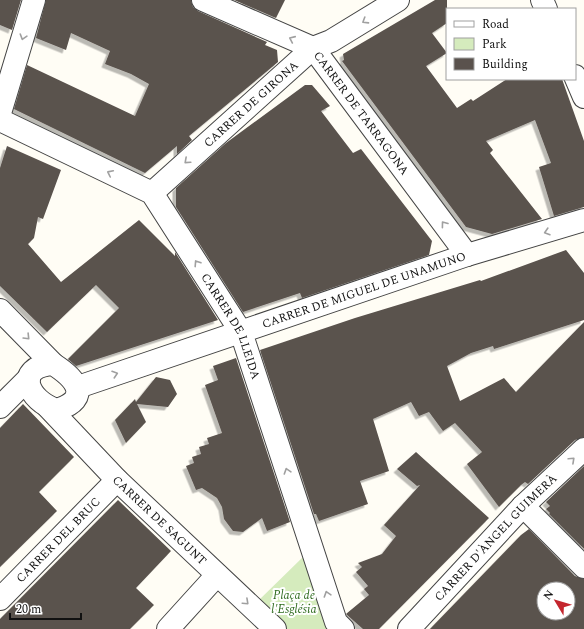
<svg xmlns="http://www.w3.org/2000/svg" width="584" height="629" font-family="Spectral,serif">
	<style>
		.green { fill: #d5ebbd }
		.building { fill: #5a524d; fill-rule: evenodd; filter: url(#shadow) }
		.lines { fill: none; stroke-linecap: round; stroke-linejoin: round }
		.minor-casing { stroke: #444; stroke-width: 24 }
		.minor { stroke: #fff; stroke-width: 22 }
		.oneway { stroke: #a0a0a0 }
		.labels { text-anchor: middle; stroke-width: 4; stroke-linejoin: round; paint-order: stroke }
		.street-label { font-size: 12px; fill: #111; stroke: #fff }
		.park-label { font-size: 12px; font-style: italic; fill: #2f6b1f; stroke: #fff }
	</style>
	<defs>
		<filter id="shadow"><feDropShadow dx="-3.5" dy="3.5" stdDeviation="0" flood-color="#0004"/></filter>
	</defs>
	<rect width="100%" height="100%" fill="#fffdf5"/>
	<!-- green -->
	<path class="green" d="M303 557 329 623 334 629H285L257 602Z"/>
	<!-- building -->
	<g class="building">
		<path d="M0 0H21L12 30 0 25Z"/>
		<path d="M46 0H191L193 7 198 11 267 42 265 45 277 50 278 62 189 136 192 140 177 154V146L145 173 14 109 27 65 135 116 149 84 131 74 105 64 110 51 71 33 66 50 36 38Z"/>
		<path d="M234 0H285L276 18Z"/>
		<path d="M435 0H447V23L432 33 447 53 426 66 457 108 471 99 473 101 507 79H562L584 141V207L554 216 539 167 551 163 535 120 486 141 493 150 490 153 542 219 492 234 466 227 342 61 344 60 343 54Z"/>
		<path d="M305 85H312L330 106 321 111 353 153 361 149 432 241 429 255 302 298 300 293 243 312 176 207V188L226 143Z"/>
		<path d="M7 146 61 170 43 219 38 217 34 238 28 244 61 282 139 220 175 256V252L218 320 76 366 68 359 119 308 96 285 47 332 0 286V168Z"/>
		<path d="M566 250 584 273V320L494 349 493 346 471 353 447 366 460 401 504 378 516 392 584 322V437L575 440 528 484 525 482 521 485 499 507 467 464 482 452 455 423 443 431 429 412 419 416 411 402 373 419 389 471 360 481 368 504 319 521 316 514H314L260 350 355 318 480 280 481 281Z"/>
		<path d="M236 358 290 522 267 531 262 518 243 532 233 531 224 519 222 507 217 498 202 488 196 490 186 466 194 463 192 457 201 454 199 447 209 444 207 438 222 433 205 385 218 380 213 366Z"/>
		<path d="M156 377 170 380 177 394 168 407 137 404 146 422 126 443 115 420 135 399 136 402Z"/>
		<path d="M23 404 74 457 39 492 57 511 0 567V428Z"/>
		<path d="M416 452 489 518 379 629H363L346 614 369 595 364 589 368 586 356 572 362 567 358 563 382 554 396 536 384 525 420 485 417 486 397 469Z"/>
		<path d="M584 466V549L549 514 550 513 546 509 550 506 546 502Z"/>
		<path d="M118 500 171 551 136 588 154 605 130 629H0V619Z"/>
		<path d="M529 529 575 576 584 579V629H430L521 535ZM544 589H568V613H544Z"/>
	</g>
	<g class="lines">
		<defs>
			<g id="minor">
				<path id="s1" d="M203 0 313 48 467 255"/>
				<path d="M542 0 546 9"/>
				<path d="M575 76 584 97"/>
				<path d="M0 113 34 0"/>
				<path id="s2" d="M0 120 152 193 241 332 336 622 343 629"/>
				<path id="s3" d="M152 193 313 48 331 41 398 0"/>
				<path d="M0 310 53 364"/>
				<path d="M53 364C75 378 93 398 57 410 28 401 13 367 53 364Z"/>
				<path id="s4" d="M78 387 467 255 584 220"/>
				<path d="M0 407 29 378"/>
				<path id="s5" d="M48 407 117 480 275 629"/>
				<path d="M523 506 584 567"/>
				<path id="s6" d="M0 599 117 480"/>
				<path d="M168 629 217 575"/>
				<path id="s7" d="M409 629 523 506 584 449"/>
			</g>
		</defs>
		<!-- minor casing -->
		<use href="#minor" class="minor-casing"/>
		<!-- minor -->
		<use href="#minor" class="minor"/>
	</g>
	<!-- one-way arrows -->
	<defs><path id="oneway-chevron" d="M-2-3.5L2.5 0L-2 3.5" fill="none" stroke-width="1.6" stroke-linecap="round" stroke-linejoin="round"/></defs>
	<g class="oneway">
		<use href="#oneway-chevron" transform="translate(365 21) rotate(148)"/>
		<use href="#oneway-chevron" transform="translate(23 37) rotate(107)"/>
		<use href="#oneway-chevron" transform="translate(292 39) rotate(-156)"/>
		<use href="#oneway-chevron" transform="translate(187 161) rotate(138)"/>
		<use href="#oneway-chevron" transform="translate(110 173) rotate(-154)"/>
		<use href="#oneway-chevron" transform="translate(444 224) rotate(-127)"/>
		<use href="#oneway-chevron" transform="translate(547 232) rotate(163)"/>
		<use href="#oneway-chevron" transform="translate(197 263) rotate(-123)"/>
		<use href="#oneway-chevron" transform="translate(27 337) rotate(46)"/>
		<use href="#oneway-chevron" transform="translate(115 374) rotate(-18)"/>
		<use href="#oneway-chevron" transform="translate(572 460) rotate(-43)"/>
		<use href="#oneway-chevron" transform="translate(287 471) rotate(-108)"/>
		<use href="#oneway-chevron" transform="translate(327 594) rotate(-108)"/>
		<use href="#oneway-chevron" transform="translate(246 602) rotate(43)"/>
	</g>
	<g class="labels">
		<!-- street labels -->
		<g class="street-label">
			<text dy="4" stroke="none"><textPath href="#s3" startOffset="133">CARRER DE GIRONA</textPath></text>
			<text dy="4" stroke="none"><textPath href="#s1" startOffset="201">CARRER DE TARRAGONA</textPath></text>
			<text dy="4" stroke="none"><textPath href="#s4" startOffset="302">CARRER DE MIGUEL DE UNAMUNO</textPath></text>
			<text dy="4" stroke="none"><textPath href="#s2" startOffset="324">CARRER DE LLEIDA</textPath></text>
			<text dy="4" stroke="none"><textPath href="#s5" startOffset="159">CARRER DE SAGUNT</textPath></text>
			<text dy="4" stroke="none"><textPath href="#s7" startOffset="126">CARRER D'ÀNGEL GUIMERÀ</textPath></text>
			<text dy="4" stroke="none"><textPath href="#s6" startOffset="83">CARRER DEL BRUC</textPath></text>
		</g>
		<!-- park labels -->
		<g class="park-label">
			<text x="294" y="599">Plaça de<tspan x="294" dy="14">l'Església</tspan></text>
		</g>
	</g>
	<!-- legend -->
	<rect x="446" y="8" width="130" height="72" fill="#ffffff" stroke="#a0a0a0"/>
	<rect x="454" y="21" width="20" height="6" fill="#ffffff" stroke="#a0a0a0"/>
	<text x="482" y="28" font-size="12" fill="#111111">Road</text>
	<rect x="454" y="38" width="20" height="12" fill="#d5ebbd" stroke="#a0a0a0"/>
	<text x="482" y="48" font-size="12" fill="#111111">Park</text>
	<rect x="454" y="58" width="20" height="12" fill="#5a524d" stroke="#a0a0a0"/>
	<text x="482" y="68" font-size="12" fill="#111111">Building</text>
	<!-- north arrow -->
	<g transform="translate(556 601) rotate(308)"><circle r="19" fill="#ffffff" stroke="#a0a0a0"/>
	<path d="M0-3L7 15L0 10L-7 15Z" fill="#c4262e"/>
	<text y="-6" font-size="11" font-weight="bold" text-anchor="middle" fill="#111111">N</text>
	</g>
	<!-- scale -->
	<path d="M10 613v6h71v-6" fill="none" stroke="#111111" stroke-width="2"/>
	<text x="16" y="613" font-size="12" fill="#111111" stroke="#ffffff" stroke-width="3" paint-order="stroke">20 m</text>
</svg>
